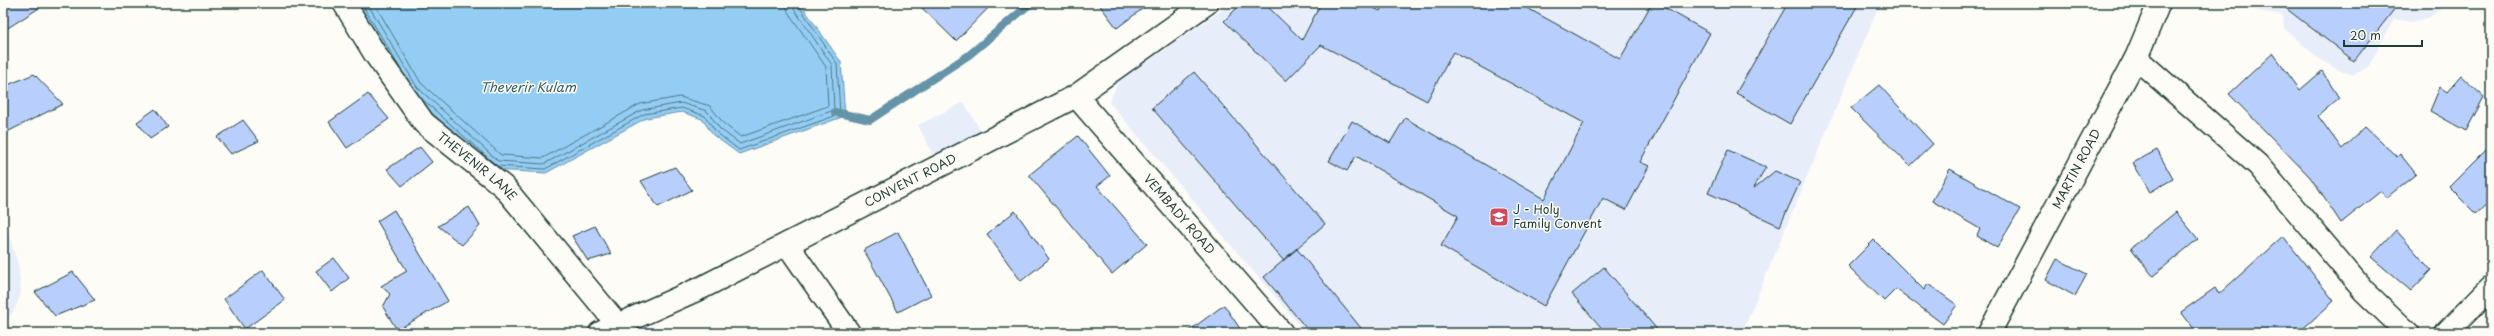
<svg xmlns="http://www.w3.org/2000/svg" width="2494" height="336" font-family="'Playpen Sans',sans-serif">
	<style>
		.built { fill: #e8eef9 }
		.water { fill: #94cdf4; stroke: #6593a7 }
		.lines { fill: none; stroke-linecap: round; stroke-linejoin: round }
		.shore { stroke: #4e7781; stroke-width: 1 }
		.stream { stroke: #6593a7; stroke-width: 8 }
		.building { fill: #b8cffd; stroke: #1f3d34 }
		.minor-casing { stroke: #1f3d34; stroke-width: 25 }
		.minor { stroke: #fdfcf7; stroke-width: 22 }
		.labels { text-anchor: middle; stroke-width: 3; stroke-linejoin: round; paint-order: stroke }
		.street-label { font-size: 12px; fill: #1f3d34; stroke: #fdfcf7 }
		.poi-label { font-size: 12px; fill: #1f3d34; stroke: #fdfcf7; text-anchor: start }
		.water-label { font-size: 13px; font-style: italic; fill: #3c6164; stroke: #fdfcf7 }
	</style>
	<rect width="100%" height="100%" fill="#fdfcf7"/>
	<filter id="ink" filterUnits="userSpaceOnUse"><feTurbulence type="fractalNoise" baseFrequency=".025" numOctaves="2"/><feDisplacementMap in="SourceGraphic" scale="8" xChannelSelector="R" yChannelSelector="G"/><feConvolveMatrix kernelMatrix="1 2 1 2 8 2 1 2 1" color-interpolation-filters="sRGB"/></filter>
	<g filter="url(#ink)">
		<!-- built -->
		<g class="built">
			<path d="M1232 3H1880L1742 333H1306L1109 102 1118 82Z"/>
			<path d="M2237 3H2491V6L2447 4 2428 18 2411 22 2394 19 2369 66 2354 75 2336 69 2317 57 2284 28 2282 15 2253 10Z"/>
			<path d="M964 102 987 142 939 166 918 125Z"/>
			<path d="M3 229 10 238 19 268 21 294 14 311 3 322Z"/>
		</g>
		<!-- water -->
		<path class="water" d="M357 3H800L841 62 845 116 739 154 713 135 702 119 682 112 646 118 546 173 495 170 410 93Z"/>
		<g class="lines">
			<!-- shore -->
			<g class="shore">
				<path d="M361 3 400 68"/>
				<path d="M367 3 417 87 498 161 544 164 642 110 681 103 707 111 720 129 740 144 834 110 832 65 794 9 792 3"/>
				<path d="M374 3 421 83 501 155 543 158 640 104 680 97 710 106 724 124 741 137 828 106 826 67 788 12 786 3"/>
				<path d="M420 97 495 164"/>
				<path d="M496 166 545 169 644 114 682 108 705 116 716 132 739 150 840 114 837 64 797 3"/>
			</g>
			<!-- stream -->
			<path class="stream" d="M835 112 870 120 969 55 1031 3"/>
		</g>
		<!-- building -->
		<g class="building">
			<path d="M3 3H47L3 31Z"/>
			<path d="M917 3H993L956 41Z"/>
			<path d="M1098 3H1150L1117 28Z"/>
			<path d="M1242 3H1264L1302 40 1321 3H1363L1380 11 1384 3H1518L1620 59 1652 3H1656L1710 33 1640 162 1649 166 1626 210 1603 198 1544 306 1441 246 1458 216 1356 156 1347 171 1329 161 1352 121 1390 143 1405 118 1544 199 1584 123 1453 52 1427 101 1321 45 1286 81 1224 21Z"/>
			<path d="M1788 3H1859L1790 124 1736 93Z"/>
			<path d="M2279 3H2399L2354 61Z"/>
			<path d="M2273 53 2300 90 2322 71 2339 98 2318 116 2342 149 2365 127 2397 157 2400 154 2416 174 2386 198 2381 191 2341 223 2310 177 2229 94Z"/>
			<path d="M1194 72 1325 224 1283 260 1152 108Z"/>
			<path d="M34 74 63 104 3 134V87Z"/>
			<path d="M2461 76 2484 97 2466 131 2430 111 2440 87 2447 92Z"/>
			<path d="M1879 85 1933 144 1910 166 1851 108Z"/>
			<path d="M368 94 389 119 347 148 329 122Z"/>
			<path d="M155 109 168 127 150 139 137 122Z"/>
			<path d="M243 120 259 141 231 154 217 137Z"/>
			<path d="M1078 136 1110 176 1097 186 1147 244 1112 274 1029 175Z"/>
			<path d="M2491 145V200L2476 214 2449 187Z"/>
			<path d="M420 147 432 162 402 186 387 169Z"/>
			<path d="M1728 150 1766 167 1753 189 1775 171 1800 182 1780 226 1708 193Z"/>
			<path d="M2157 150 2173 179 2150 192 2133 163Z"/>
			<path d="M675 167 692 190 658 207 641 181Z"/>
			<path d="M1950 169 2020 209 1997 248 1977 236 1980 229 1932 201Z"/>
			<path d="M469 207 480 226 462 245 438 226Z"/>
			<path d="M394 210 448 301 397 330 383 307 390 294 381 286 407 271 377 221Z"/>
			<path d="M1015 211 1049 259 1021 281 987 234Z"/>
			<path d="M2176 212 2198 239 2153 276 2131 248Z"/>
			<path d="M595 226 611 254 588 261 572 236Z"/>
			<path d="M2396 230 2431 270 2411 291 2371 257Z"/>
			<path d="M898 232 931 295 898 312 864 250Z"/>
			<path d="M2283 236 2334 301 2298 333H2197L2181 312 2215 288 2219 294Z"/>
			<path d="M1874 240 1924 290 1928 284 1957 305 1943 324 1896 289 1884 301 1848 266Z"/>
			<path d="M1297 249 1365 333H1310L1264 277Z"/>
			<path d="M334 258 349 278 332 292 316 271Z"/>
			<path d="M2057 259 2087 274 2075 296 2046 280Z"/>
			<path d="M1604 267 1660 333H1606L1572 294Z"/>
			<path d="M263 270 285 300 245 329 224 299Z"/>
			<path d="M73 272 95 300 55 316 35 292Z"/>
			<path d="M1224 305 1243 333H1186Z"/>
		</g>
		<g class="lines">
			<defs>
				<g id="minor">
					<path id="s1" d="M344 3 375 54 424 123 504 187 618 325"/>
					<path d="M2136 58 2258 165 2364 291 2408 333"/>
					<path id="s2" d="M1076 96 1282 333"/>
					<path d="M787 244 849 333"/>
					<path id="s3" d="M600 333 703 287 1076 96 1207 3"/>
					<path id="s4" d="M1989 333 2136 58 2159 3"/>
					<path d="M2446 333 2491 287"/>
				</g>
			</defs>
			<!-- minor casing -->
			<use href="#minor" class="minor-casing"/>
			<!-- minor -->
			<use href="#minor" class="minor"/>
		</g>
	</g>
	<!-- icons -->
	<defs>
		<symbol id="school-square" viewBox="-11 -11 22 22"><rect x="-9" y="-9" width="18" height="18" rx="4" fill="#d1495b" stroke="#fdfcf7"/><path d="M0-5L7-2L0 1L-7-2ZM-4 1L0 2.5L4 1V4Q0 6-4 4Z" fill="#fff"/></symbol>
	</defs>
	<g fill-rule="evenodd">
		<use href="#school-square" x="1488" y="206" width="22" height="22"/>
	</g>
	<g class="labels">
		<!-- street labels -->
		<g class="street-label">
			<text dy="4" stroke="none"><textPath href="#s1" startOffset="213">THEVENIR LANE</textPath></text>
			<text dy="4" stroke="none"><textPath href="#s4" startOffset="186">MARTIN ROAD</textPath></text>
			<text dy="4" stroke="none"><textPath href="#s3" startOffset="346">CONVENT ROAD</textPath></text>
			<text dy="4" stroke="none"><textPath href="#s2" startOffset="157">VEMBADY ROAD</textPath></text>
		</g>
		<!-- poi labels -->
		<g class="poi-label">
			<text x="1513" y="214">J - Holy<tspan x="1513" dy="14">Family Convent</tspan></text>
		</g>
		<!-- water labels -->
		<g class="water-label">
			<text x="528" y="92">Theverir Kulam</text>
		</g>
	</g>
	<!-- margin -->
	<rect width="2494" height="336" fill="none" stroke="#fdfcf7" stroke-width="16"/>
	<rect x="8" y="8" width="2478" height="320" fill="none" stroke="#1f3d34" stroke-width="1.5" filter="url(#ink)"/>
	<!-- scale -->
	<path d="M2344 40v6h78v-6" fill="none" stroke="#1f3d34" stroke-width="2"/>
	<text x="2350" y="40" font-size="12" fill="#1f3d34" stroke="#fdfcf7" stroke-width="3" paint-order="stroke">20 m</text>
</svg>
